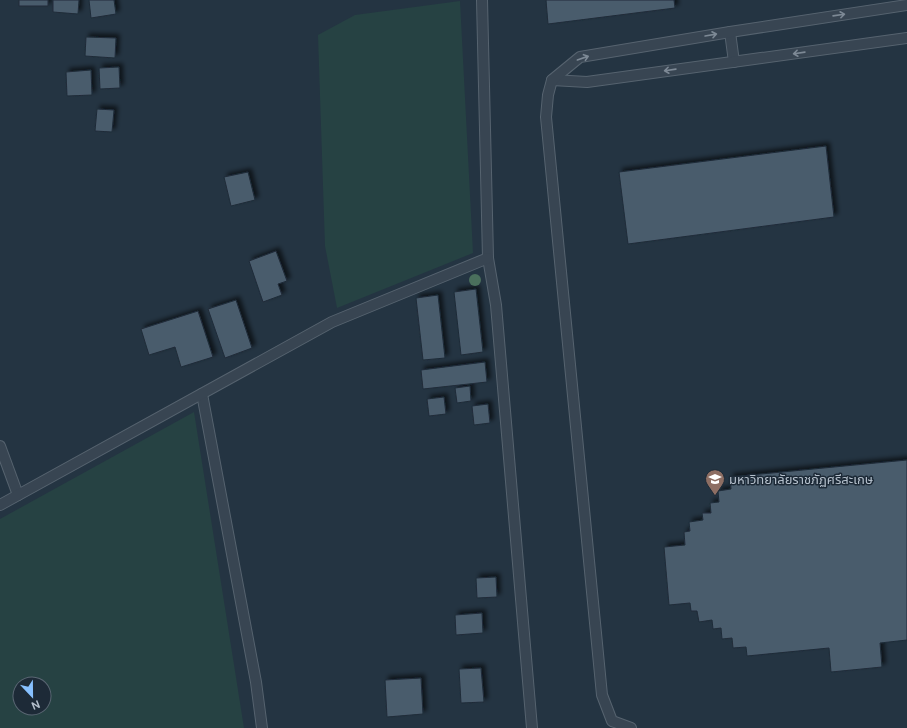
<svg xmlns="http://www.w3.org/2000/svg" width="907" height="728" font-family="'DM Sans','Noto Sans Thai',sans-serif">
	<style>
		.green { fill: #264243; fill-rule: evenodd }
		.building { fill: #4a5b6c; stroke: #1f2c39; filter: url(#shadow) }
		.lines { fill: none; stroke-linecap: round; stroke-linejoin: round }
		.lane-casing { stroke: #56636f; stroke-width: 12 }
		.lane { stroke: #384552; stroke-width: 10 }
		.tree { fill: #4a6f5c }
		.oneway { stroke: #7d8995 }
		.labels { text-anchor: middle; stroke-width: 3; stroke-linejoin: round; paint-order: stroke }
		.poi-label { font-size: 13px; fill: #b5c0cc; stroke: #1d2a37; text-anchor: start }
	</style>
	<defs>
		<filter id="shadow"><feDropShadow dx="3.5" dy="-3.5" stdDeviation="2" flood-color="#0009"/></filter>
	</defs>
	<rect width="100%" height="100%" fill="#243442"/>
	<!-- green -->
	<g class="green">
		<path d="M460 1 473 253 337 308 325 246 318 35 355 15Z"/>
		<path d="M194 412 244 728H0V519ZM20 684H44V708H20Z"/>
	</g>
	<!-- building -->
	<g class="building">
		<rect x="19" y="0" width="29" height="6"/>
		<path d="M53 0H79L78 14 53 12Z"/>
		<path d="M89 0H114L116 14 91 18Z"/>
		<path d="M546 0H674L675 8 548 24Z"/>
		<path d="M86 37 116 38 115 58 85 56Z"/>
		<path d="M119 67 120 88 100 89 99 68Z"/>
		<path d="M91 70 92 95 67 96 66 72Z"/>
		<path d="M97 109 114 110 112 132 95 131Z"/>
		<path d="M826 146 834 217 628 244 619 172Z"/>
		<path d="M248 172 255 200 231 206 224 177Z"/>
		<path d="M276 251 287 281 278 284 282 295 263 302 249 261Z"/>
		<path d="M476 289 483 352 461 355 454 292Z"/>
		<path d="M438 295 445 358 423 360 416 298Z"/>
		<path d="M236 300 252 348 225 358 208 309Z"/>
		<path d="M198 311 213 357 181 367 175 347 149 355 141 329Z"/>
		<path d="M485 362 487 382 423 389 421 370Z"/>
		<path d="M470 386 471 401 457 403 455 388Z"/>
		<path d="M444 397 446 414 429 416 427 399Z"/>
		<path d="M488 404 490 423 474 425 472 406Z"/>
		<path d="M907 460V640L880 643 882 667 831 672 829 648 747 656 746 647 733 648 732 638 722 639 721 628 713 629 712 620 699 622 697 611H691L690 603 669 605 664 547 685 545 684 532 690 531 689 522 703 520 702 513H711L710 503 719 502 718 491 731 489 730 477Z"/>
		<path d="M496 577 497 597 477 598 476 578Z"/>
		<path d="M482 613 483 633 456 635 455 615Z"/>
		<path d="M481 668 484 702 461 703 459 669Z"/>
		<path d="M421 678 423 714 387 717 385 680Z"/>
	</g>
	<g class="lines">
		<defs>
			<g id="lane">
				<path d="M482 0 488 258 496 305 532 728"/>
				<path d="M730 32 734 62"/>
				<path d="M552 80 587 82 907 38"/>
				<path d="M202 394 256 682 262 728"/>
				<path d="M0 446 18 495"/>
				<path d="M0 505 332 322 488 258"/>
				<path d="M631 728 612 721 602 695 546 117 548 95 552 80 580 57 730 32 907 5"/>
			</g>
		</defs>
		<!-- lane casing -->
		<use href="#lane" class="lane-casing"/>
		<!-- lane -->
		<use href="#lane" class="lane"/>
	</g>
	<!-- trees -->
	<circle class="tree" cx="475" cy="280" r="6"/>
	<!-- one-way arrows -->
	<defs><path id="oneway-shaft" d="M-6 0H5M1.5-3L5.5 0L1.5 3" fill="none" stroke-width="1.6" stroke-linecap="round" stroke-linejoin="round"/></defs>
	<g class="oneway">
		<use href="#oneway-shaft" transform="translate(839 15) rotate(-8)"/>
		<use href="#oneway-shaft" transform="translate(711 35) rotate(-10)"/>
		<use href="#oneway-shaft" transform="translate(799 53) rotate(172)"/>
		<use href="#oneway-shaft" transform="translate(583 58) rotate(-19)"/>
		<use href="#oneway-shaft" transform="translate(670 70) rotate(172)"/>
	</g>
	<!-- icons -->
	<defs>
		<symbol id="university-pin" viewBox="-11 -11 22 30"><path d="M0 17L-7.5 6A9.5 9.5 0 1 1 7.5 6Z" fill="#8d6e63" stroke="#1d2a37"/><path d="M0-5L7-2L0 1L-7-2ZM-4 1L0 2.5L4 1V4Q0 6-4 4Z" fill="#fff"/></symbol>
	</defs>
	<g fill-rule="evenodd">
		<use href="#university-pin" x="704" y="468" width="22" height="30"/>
	</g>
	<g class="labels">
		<!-- poi labels -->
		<g class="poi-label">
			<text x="729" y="484">มหาวิทยาลัยราชภัฏศรีสะเกษ</text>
		</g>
	</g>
	<!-- north arrow -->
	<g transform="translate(32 696) rotate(158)"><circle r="19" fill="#1d2a37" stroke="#5a6673"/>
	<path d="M0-3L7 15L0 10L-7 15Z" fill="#87c0ff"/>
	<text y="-6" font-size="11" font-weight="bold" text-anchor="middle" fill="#b5c0cc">N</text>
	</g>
</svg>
